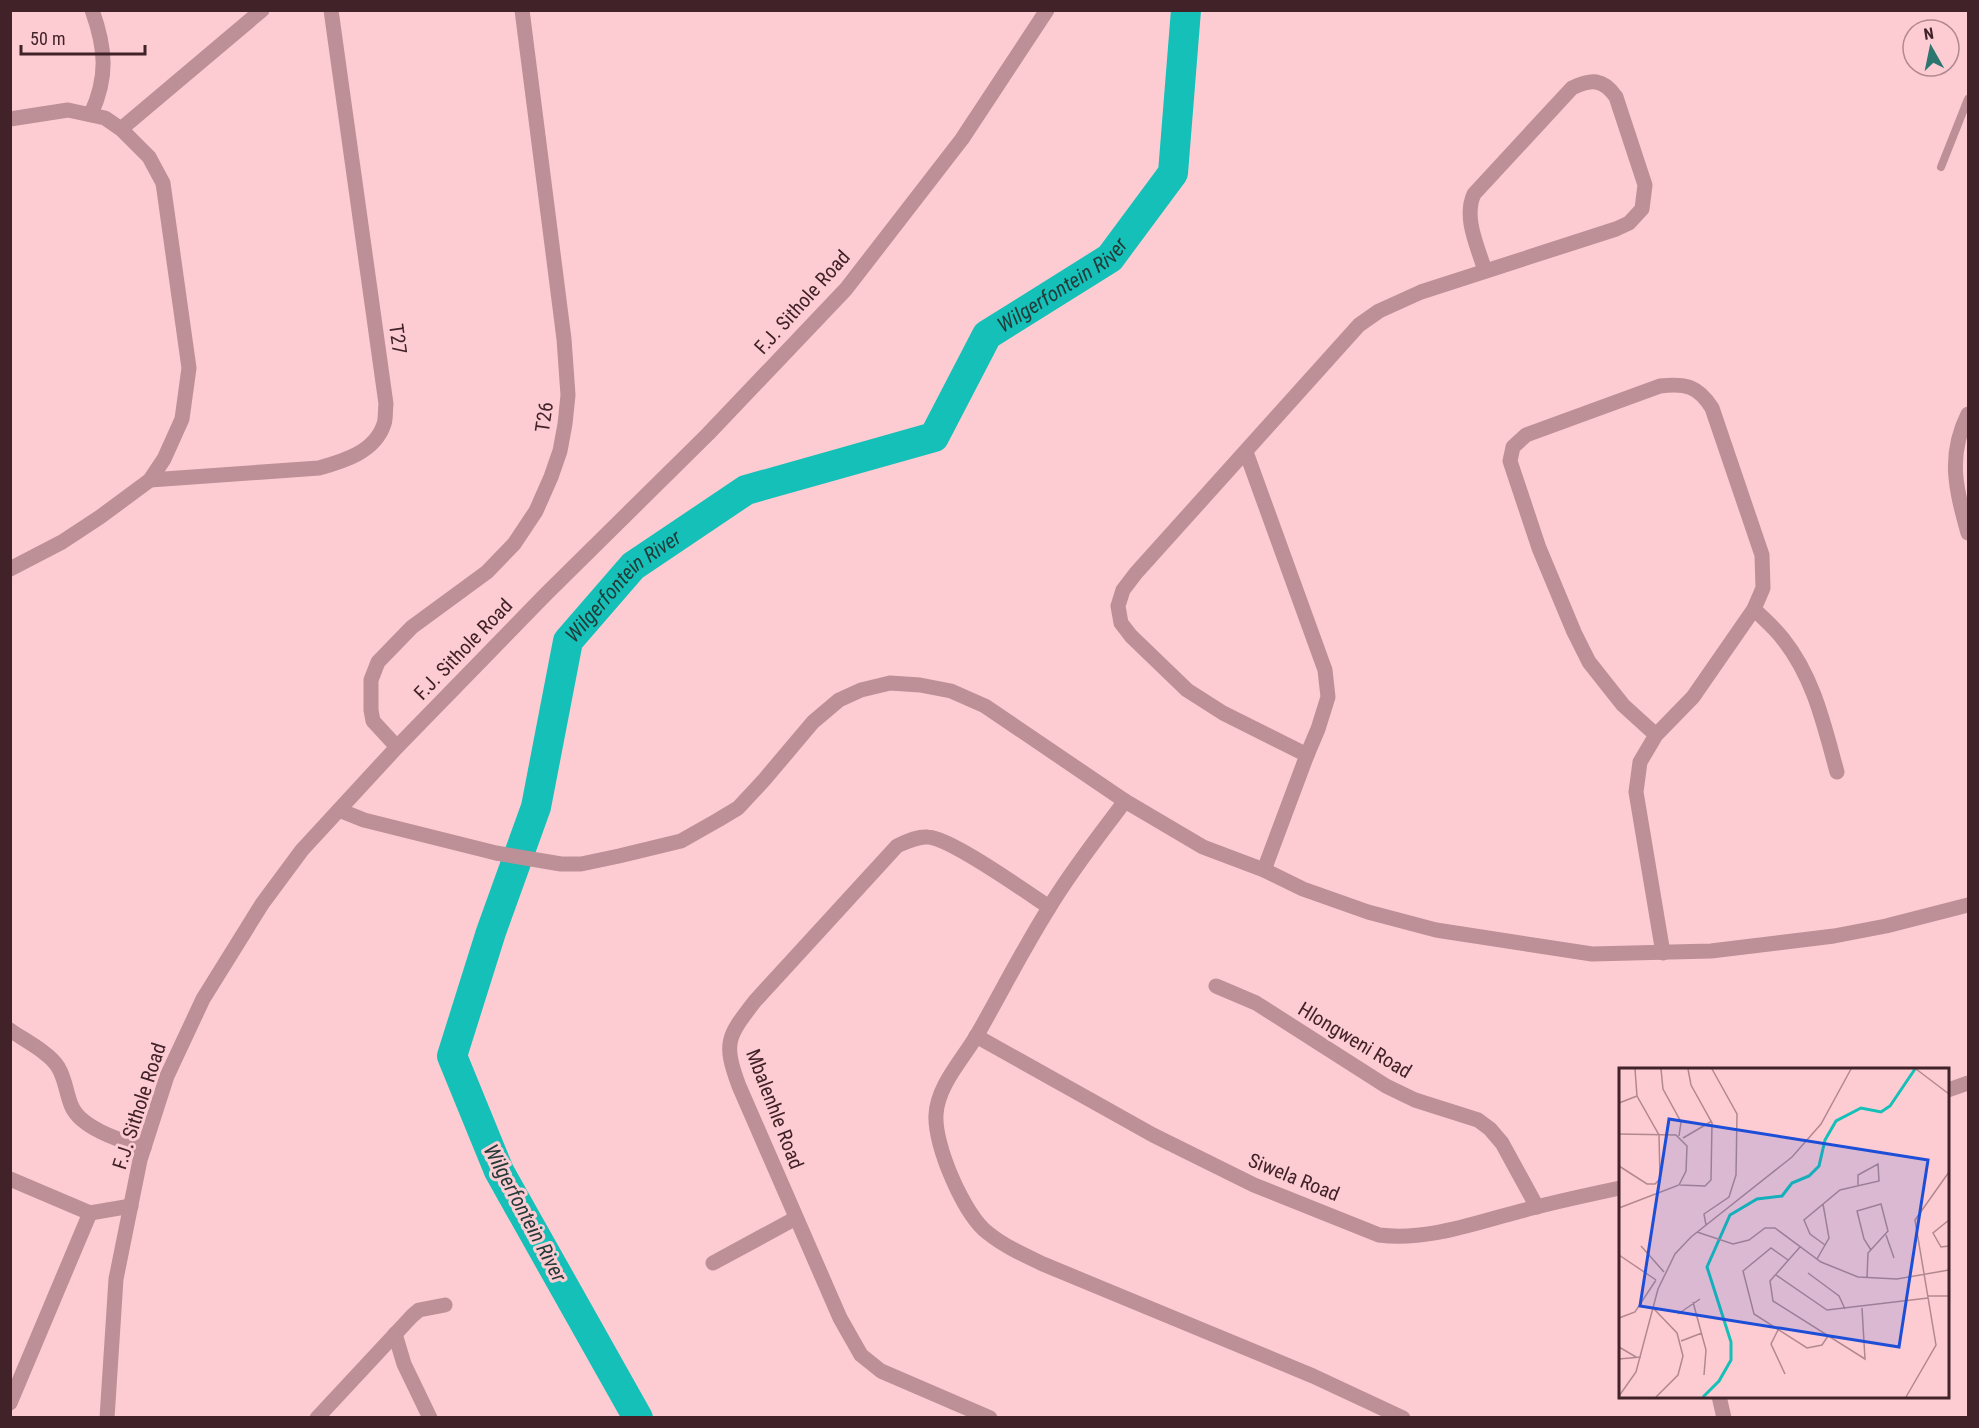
<svg xmlns="http://www.w3.org/2000/svg" width="1979" height="1428" font-family="'Roboto Condensed',sans-serif">
	<style>
		.lines { fill: none; stroke-linecap: round; stroke-linejoin: round }
		.river { stroke: #14c0b7; stroke-width: 30 }
		.service { stroke: #bd8f96; stroke-width: 8 }
		.minor { stroke: #bd8f96; stroke-width: 15 }
		.tertiary { stroke: #bd8f96; stroke-width: 15 }
		.labels { text-anchor: middle; stroke-width: 6; stroke-linejoin: round; paint-order: stroke }
		.street-label { font-size: 20px; fill: #412228; stroke: #fdccd3 }
		.water-label { font-size: 21px; font-style: italic; fill: #233c3a; stroke: #fdccd3 }
		.inset-river { fill: none; stroke: #14c0b7; stroke-width: 3 }
		.inset-road { fill: none; stroke: #b2888f; stroke-width: 1.5 }
		.view { fill: #1d4ed8; fill-opacity: 0.15; stroke: #1d4ed8; stroke-width: 3 }
		.inset-edge { fill: none; stroke: #412228; stroke-width: 3 }
	</style>
	<rect width="100%" height="100%" fill="#fdccd3"/>
	<g class="lines">
		<!-- river -->
		<path class="river" id="s1" d="M638 1418 499 1171 452 1056 491 932 536 807 568 641 633 566 746 490 934 437 987 335 1110 258 1173 173 1186 10"/>
		<!-- service -->
		<path class="service" d="M1941 167 1968 99"/>
		<!-- minor -->
		<g class="minor">
			<path d="M91 114C108 77 106 49 92 10"/>
			<path d="M10 119 68 110 105 118 121 129 149 157 163 183 189 368 182 419 164 459 150 480 100 517 62 542 10 569"/>
			<path d="M121 129 262 10"/>
			<path d="M1246 452 1325 670 1328 697 1318 729 1307 755 1264 870"/>
			<path d="M150 480 319 468C344 461 375 452 384 424 386 418 385 410 386 404L331 10"/>
			<path d="M1754 609C1764 619 1775 628 1783 639 1814 678 1824 725 1837 772"/>
			<path d="M1656 735 1623 705 1589 662 1574 632 1539 548 1510 461 1513 447 1526 435 1660 386C1686 383 1698 386 1712 408L1762 555 1763 588 1754 609 1693 697 1656 735 1640 762 1636 792 1663 953"/>
			<path d="M397 747 373 721 371 710V680L378 662 412 627 487 572 514 544 536 511 551 477 560 451 565 424 568 395 564 339 522 10"/>
			<path d="M1307 755 1223 713 1187 690 1131 636 1121 623 1118 606 1123 590 1136 573 1359 325 1379 311 1421 292 1616 229 1629 223 1642 209 1645 185 1616 97C1603 78 1591 79 1572 88L1474 194C1463 218 1478 247 1485 271"/>
			<path d="M1125 801C1099 836 1071 871 1049 908 1023 949 1001 993 977 1035 963 1059 937 1086 936 1115 934 1145 964 1215 988 1233 1004 1246 1024 1255 1043 1264L1313 1376 1403 1418"/>
			<path d="M339 810 364 820 496 853 561 864H581L619 856 681 841 718 820 738 808 764 780 813 722 839 700 861 690 890 683 920 685 951 691 985 706 1125 801 1203 847 1264 870 1303 889 1368 912 1436 930 1592 954 1711 951 1834 936 1886 926 1968 905"/>
			<path d="M1216 986 1256 1003 1386 1086 1415 1100 1478 1120 1490 1129 1502 1143 1537 1207"/>
			<path d="M10 1030C24 1040 50 1053 58 1067 66 1080 66 1094 72 1107 82 1129 123 1141 144 1148"/>
			<path d="M976 1036 1153 1135 1254 1185 1379 1235C1428 1241 1474 1223 1521 1211 1554 1202 1587 1195 1620 1188"/>
			<path d="M1948 1090 1968 1083"/>
			<path d="M10 1179 90 1213 131 1206"/>
			<path d="M713 1263 796 1218"/>
			<path d="M395 1334 404 1364 430 1418"/>
			<path d="M1719 1396 1724 1418"/>
			<path d="M10 1403 90 1213"/>
			<path d="M317 1418 412 1316 419 1310 445 1305"/>
			<path d="M990 1418 881 1371 861 1355 840 1318 739 1086C723 1043 727 1037 755 1001L897 846C906 842 917 836 928 837 951 838 1026 892 1049 907"/>
		</g>
		<!-- tertiary -->
		<g class="tertiary">
			<path d="M1968 414C1947 456 1956 490 1968 533"/>
			<path d="M107 1418 116 1279 140 1160 167 1076 203 999 262 904 302 850 397 747 546 594 708 434 846 289 962 139 1047 10"/>
		</g>
	</g>
	<g class="labels">
		<!-- street labels -->
		<g class="street-label">
			<text transform="translate(802 302) rotate(-48)" y="7">F.J. Sithole Road</text>
			<text transform="translate(398 339) rotate(82)" y="7">T27</text>
			<text transform="translate(544 417) rotate(-82)" y="7">T26</text>
			<text transform="translate(463 649) rotate(-46)" y="7">F.J. Sithole Road</text>
			<text transform="translate(1355 1040) rotate(31)" y="7">Hlongweni Road</text>
			<text transform="translate(139 1106) rotate(-72)" y="7">F.J. Sithole Road</text>
			<text transform="translate(775 1109) rotate(69)" y="7">Mbalenhle Road</text>
			<text transform="translate(1294 1177) rotate(22)" y="7">Siwela Road</text>
		</g>
		<!-- water labels -->
		<g class="water-label">
			<text dy="7" stroke="none"><textPath href="#s1" startOffset="1476">Wilgerfontein River</textPath></text>
			<text dy="7" stroke="none"><textPath href="#s1" startOffset="918">Wilgerfontein River</textPath></text>
			<text transform="translate(525 1213) rotate(62)" y="7">Wilgerfontein River</text>
		</g>
	</g>
	<!-- overview -->
	<g transform="translate(1619 1068)">
		<rect width="330" height="330" fill="#fdccd3"/>
		<path class="inset-river" d="M84 329 100 313 112 292V274L88 199 111 147 138 131 163 128 173 115 190 108 200 98 206 72 217 53 242 40 262 44 271 38 296 1"/>
		<path class="inset-road" d="M42 1 44 21 62 54 60 68M297 1 330 26M0 35 18 28M0 66 57 67 68 78 67 103 60 117 0 140M64 70 93 53M0 98 28 116H36L41 111 40 67 18 28 16 1M61 117 86 118 92 112 93 55 72 17 69 1M330 152 314 165 322 179 330 178M87 157 85 146 110 129 117 107 118 46 93 1M78 164 114 176 130 172 146 160H156L202 194 239 209 278 211 330 202M267 167 275 190M206 177 191 166 185 152 221 122 260 113 259 96 239 107V117M22 178 45 204M181 179 151 213 154 233 246 291 243 240M0 187 37 212M198 191 210 170 204 136M169 192 152 180 124 203 135 246 188 280 203 277 209 268M189 205 220 228 226 241M157 207 208 242 309 230M248 210 249 185 269 163 262 136 238 143 245 171 252 182M309 228H330M74 234 87 282 85 307M35 241 58 265 64 288 59 307 37 329M59 246 81 231M0 250 16 244 37 212M159 262 152 276 166 306M62 273 83 265M0 279 17 289M0 291 22 289M0 328 17 304 39 221 56 186 72 169 173 89 202 56 232 1M287 329 317 277 296 152 330 104"/>
		<path class="view" d="M50 51 309 92 280 279 21 238Z"/>
		<rect width="330" height="330" class="inset-edge"/>
	</g>
	<!-- border -->
	<rect width="1979" height="1428" fill="none" stroke="#412228" stroke-width="24"/>
	<!-- north arrow -->
	<g transform="translate(1931 48) rotate(351)"><circle r="28" fill="#fdccd3" stroke="#b2888f" stroke-width="1.5"/>
	<path d="M0-4.5L10 22L0 15L-10 22Z" fill="#2c7570"/>
	<text y="-9" font-size="16" font-weight="bold" text-anchor="middle" fill="#412228">N</text>
	</g>
	<!-- scale -->
	<path d="M21 45v9h124v-9" fill="none" stroke="#412228" stroke-width="3"/>
	<text x="30" y="45" font-size="18" fill="#412228" stroke="#fdccd3" stroke-width="4.5" paint-order="stroke">50 m</text>
</svg>
